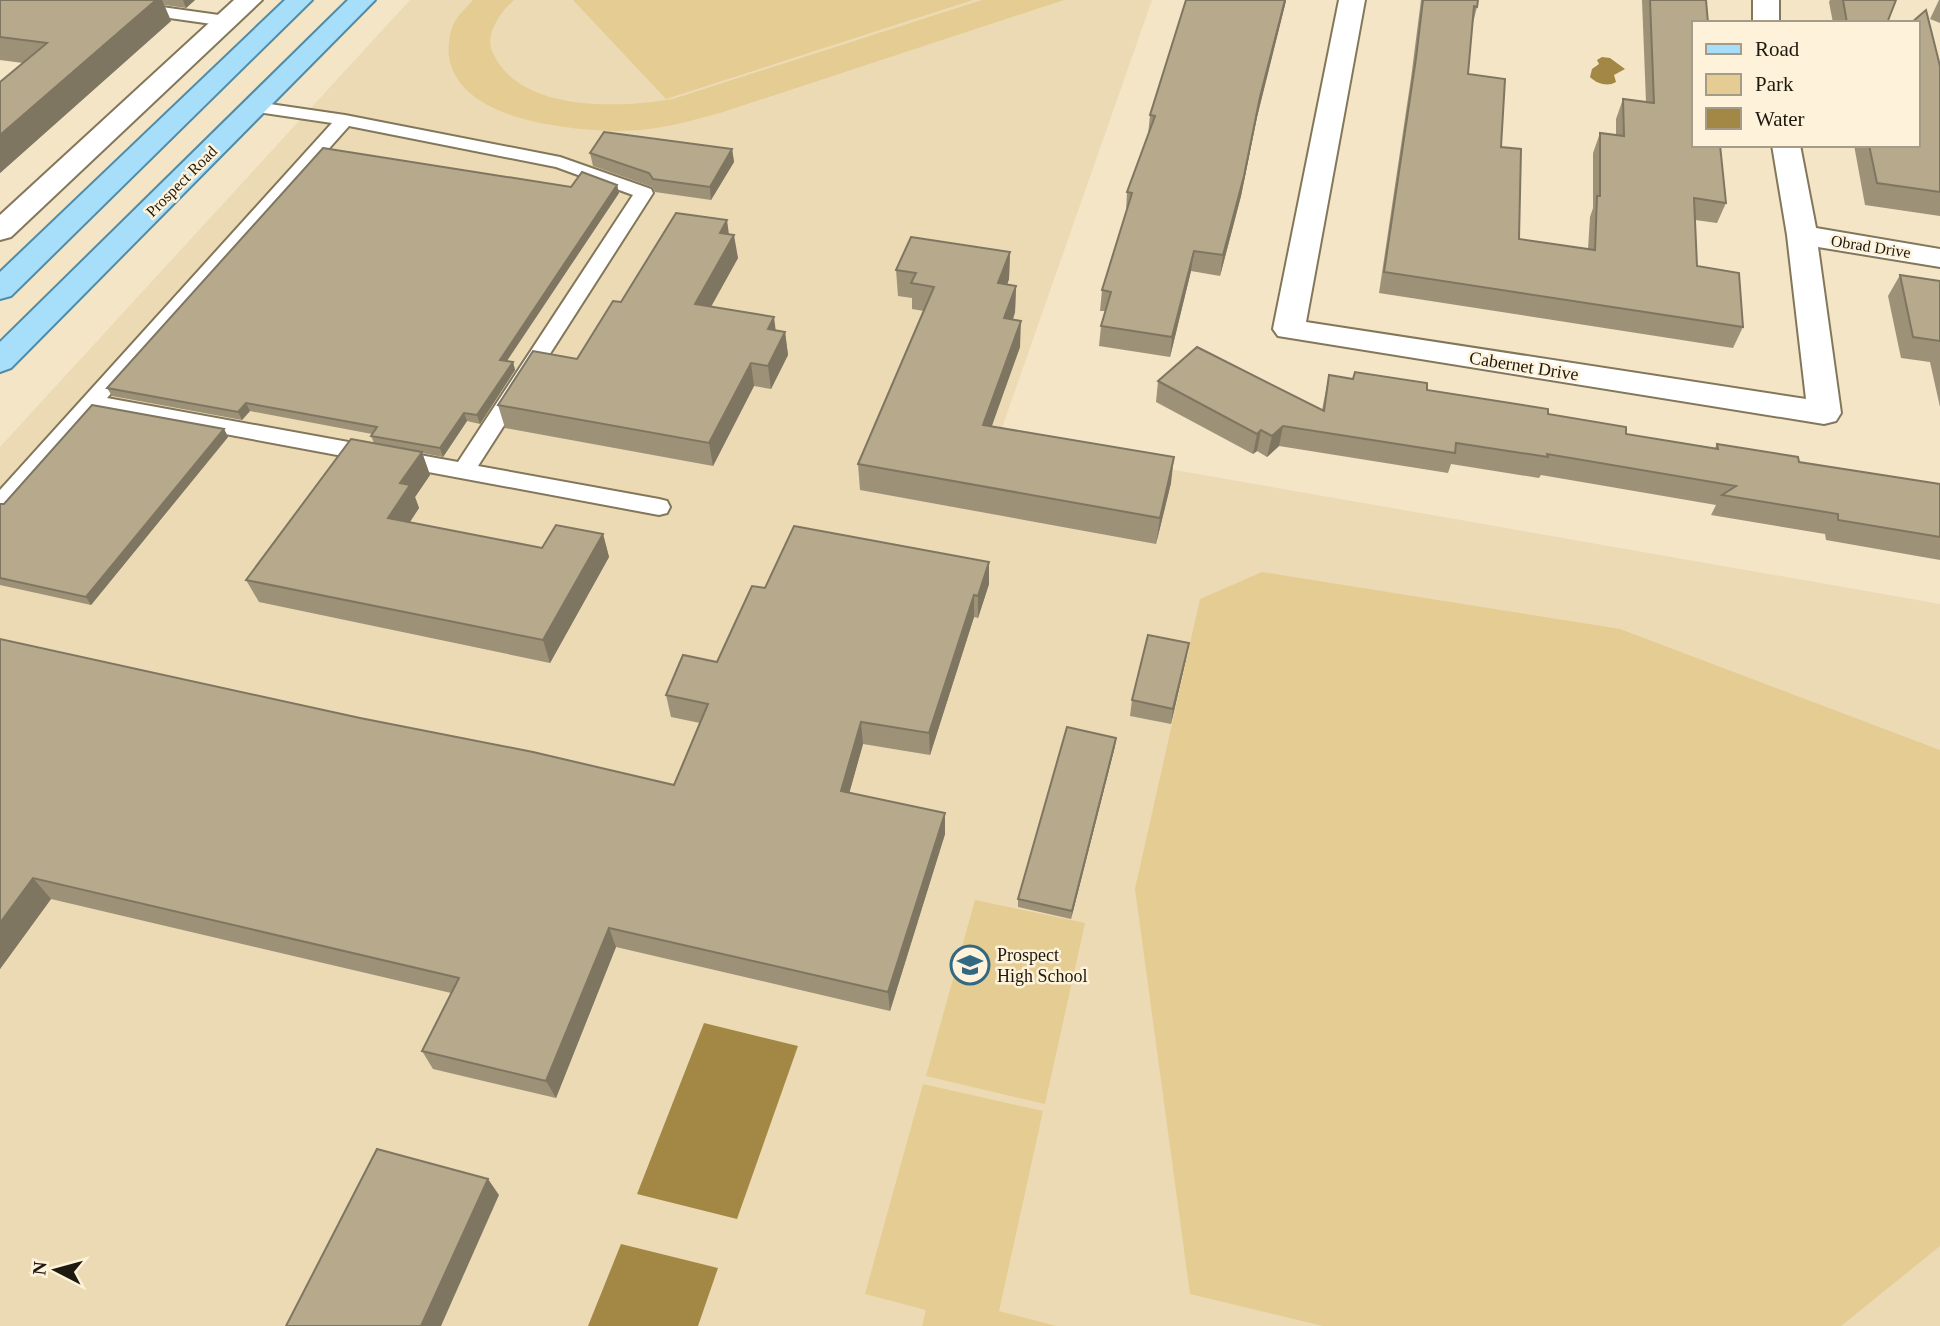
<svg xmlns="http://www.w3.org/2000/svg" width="1940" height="1326" font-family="'Times New Roman',serif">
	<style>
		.built { fill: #ebdab4 }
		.green { fill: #e5cc92 }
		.water { fill: #a38845 }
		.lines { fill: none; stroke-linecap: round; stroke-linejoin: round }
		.lane-casing { stroke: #83775b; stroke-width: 4 }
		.street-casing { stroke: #83775b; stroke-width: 4 }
		.primary-casing { stroke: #518ba5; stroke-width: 4 }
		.lane { fill: #fff; fill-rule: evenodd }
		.street { fill: #fff; fill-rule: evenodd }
		.primary { fill: #a7dffa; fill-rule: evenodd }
		.wall { fill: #9d9178 }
		.shaded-wall { fill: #7f7662 }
		.building { fill: #b6a98c; stroke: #7f7662; stroke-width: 2 }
		.labels { text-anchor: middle; stroke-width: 5; stroke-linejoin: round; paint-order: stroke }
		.far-street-label { font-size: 16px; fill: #1e190e; stroke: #fef3da }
		.street-label { font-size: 18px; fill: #1e190e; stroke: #fef3da }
		.poi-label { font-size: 18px; fill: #1e190e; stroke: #fef3da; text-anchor: start }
	</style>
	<rect width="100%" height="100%" fill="#f3e5c6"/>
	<!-- built -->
	<path class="built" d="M410 0H1152L998 439 1940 604V1326H0V447Z"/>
	<!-- green -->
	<g class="green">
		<path d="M473 0H514C501 11 485 33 492 51 518 113 619 108 673 99L982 0H1064L720 113C687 122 654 131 619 131 569 130 465 121 450 62 447 50 449 32 455 21 460 13 467 7 473 0Z"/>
		<path d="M573 0H973L666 99Z"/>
		<path d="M1262 572 1620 629 1940 750V1246L1841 1326H1323L1190 1294 1135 889 1200 599Z"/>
		<path d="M975 900 1085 923 1045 1104 926 1076Z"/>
		<path d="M923 1084 1043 1111 999 1311 1056 1326H922L926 1310 865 1294Z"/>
	</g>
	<!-- water -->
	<g class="water">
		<path d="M1602 57 1610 58 1625 69 1614 75 1616 82C1608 87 1597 84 1590 77L1592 69 1599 64 1597 60Z"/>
		<path d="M704 1023 798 1046 737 1219 637 1194Z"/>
		<path d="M621 1244 718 1268 698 1326H588Z"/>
	</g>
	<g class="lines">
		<defs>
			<g id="lane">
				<path d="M70 0H112L226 16 234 21 226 26 78 5Z"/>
				<path d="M256 102 345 115 560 157 651 189 653 193 478 466 659 499 667 501 670 507 667 513 659 515 96 410 8 510 0 512V490L332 123 250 111 247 107 250 103ZM349 126 556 167 633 195 458 462 107 398Z"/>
			</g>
			<g id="street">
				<path d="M234 0H262L11 237 0 240V215Z"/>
				<path d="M1339 0H1365L1306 322 1806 399 1787 235 1772 145H1800L1816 228 1940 249V267L1818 247 1841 413 1836 421 1824 424 1278 336 1273 329Z"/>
				<rect x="1753" y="0" width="26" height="23"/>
			</g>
			<g id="primary">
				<path d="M285 0H312L11 296 0 299V272Z"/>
				<path d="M348 0H375L11 368 0 372V342Z"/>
			</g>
		</defs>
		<!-- lane casing -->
		<use href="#lane" class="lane-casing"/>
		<!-- street casing -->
		<use href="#street" class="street-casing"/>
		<!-- primary casing -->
		<use href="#primary" class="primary-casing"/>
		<!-- lane -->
		<use href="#lane" class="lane"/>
		<!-- street -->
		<use href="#street" class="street"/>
		<!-- primary -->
		<use href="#primary" class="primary"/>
	</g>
	<!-- wall -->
	<g class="wall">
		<path d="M0 0H195L186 8 164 5 171 21 0 173V82L23 63 0 60Z"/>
		<path d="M1186 0H1286L1257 117 1241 196 1220 276 1191 271 1170 357 1099 346 1101 326 1105 311H1100L1102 290 1126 212 1127 192 1148 135 1150 115Z"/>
		<path d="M1421 0H1478L1477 7 1472 27 1468 74 1501 147 1519 239 1588 249 1590 217 1593 208V153L1600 133 1616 135V119L1623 99 1646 102 1642 0H1706L1726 203 1717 223 1695 220 1697 266 1743 327 1733 348 1379 293 1411 78Z"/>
		<path d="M1830 0H1896L1887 23H1833L1829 2Z"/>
		<path d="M1939 0H1940V23L1930 19Z"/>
		<path d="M1940 66V216L1865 205 1854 145H1917Z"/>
		<path d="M732 149 734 162 711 200 655 192 652 187 593 166 590 153Z"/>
		<path d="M617 185 619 193 507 361 513 362 515 370 480 424 467 421 443 457 422 453 430 475 415 497 419 508 410 522 542 548 603 534 609 557 550 663 259 602 246 580 374 443 371 436 372 434 250 411 242 420 112 396 107 388 571 187Z"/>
		<path d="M729 234 738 258 711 307 775 330 785 332 788 355 771 389 754 386 713 466 505 428 498 405 577 359 621 302Z"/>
		<path d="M1010 252 1009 279 1007 285 1016 286 1015 312 1013 320 1020 347 991 427 1171 483 1156 544 860 490 858 464 924 311 912 309V298L898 296 896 270Z"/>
		<path d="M1900 275 1940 281V407L1930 362 1901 358 1888 296Z"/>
		<path d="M1329 375 1427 390 1548 414 1626 434 1715 448 1717 444 1799 462 1940 484V560L1826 540 1825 534 1711 515 1716 505 1541 475 1539 478 1451 464 1448 473 1279 446 1267 457 1257 451 1253 454 1156 402 1158 381 1322 410Z"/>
		<path d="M224 429 228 437 91 605 0 585V504H4Z"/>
		<path d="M989 584 978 618 974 617 930 755 863 744 849 793 945 834 890 1011 616 947 556 1098 433 1069 422 1051 451 993 51 899 0 969V639L360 718 674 785 700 723 671 717 666 695 717 662 765 588Z"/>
		<path d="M1186 659 1171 724 1130 716 1132 700Z"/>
		<path d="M1115 746 1071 919 1018 907V899Z"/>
	</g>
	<!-- shaded-wall -->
	<g class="shaded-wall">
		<path d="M156 0H162L171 21 0 173V135Z"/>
		<path d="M183 0H195L186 8Z"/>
		<path d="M1285 0H1286L1285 5 1257 117 1241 196 1220 276 1223 255 1260 97Z"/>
		<path d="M732 149 734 162 711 200 710 187Z"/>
		<path d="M617 185 619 193 502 368 500 360Z"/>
		<path d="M727 220 730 242 734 235 738 258 699 328 695 304 720 233Z"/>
		<path d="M1194 251 1191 271 1170 357 1172 337Z"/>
		<path d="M1010 252 1009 279 998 309V283Z"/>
		<path d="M1016 286 1015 312 1004 345V318Z"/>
		<path d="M774 317 777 340 768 329Z"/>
		<path d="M1021 321 1020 347 983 451V425Z"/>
		<path d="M785 332 788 355 771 389 768 366Z"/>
		<path d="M513 362 515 370 480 424 477 415Z"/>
		<path d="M751 363 754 386 713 466 709 443Z"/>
		<path d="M246 403 250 411 242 420 238 412Z"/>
		<path d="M464 413 467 421 443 457 440 448Z"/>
		<path d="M1283 426 1279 446 1267 457 1272 436Z"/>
		<path d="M224 429 228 437 91 605 86 597Z"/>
		<path d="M1261 430 1257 451 1253 454 1257 434Z"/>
		<path d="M422 452 430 475 415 497 419 508 397 541 388 518 400 483Z"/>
		<path d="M1174 457 1171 483 1156 544 1160 518Z"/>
		<path d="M603 534 609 557 550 663 543 640Z"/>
		<path d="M989 562V584L978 618V596Z"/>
		<path d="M974 595V617L930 755 929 733Z"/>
		<path d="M1189 643 1186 659 1171 724 1173 709Z"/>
		<path d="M861 722 863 744 844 812 841 791Z"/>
		<path d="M1116 738 1115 746 1071 919 1072 911Z"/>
		<path d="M945 813V834L890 1011 888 992Z"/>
		<path d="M33 878 51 899 0 969V923Z"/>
		<path d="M609 928 616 947 556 1098 546 1081Z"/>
		<path d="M488 1179 499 1195 441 1326H421Z"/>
	</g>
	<!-- building -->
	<g class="building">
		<path d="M0 0H156L0 135V82L47 43 0 37Z"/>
		<path d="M1186 0H1285L1260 97 1244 176 1223 255 1194 251 1172 337 1101 326 1111 292 1102 290 1132 193 1127 192 1155 116 1150 115Z"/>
		<path d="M1423 0H1478L1477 7 1474 6 1468 74 1505 79 1501 147 1521 149 1519 239 1595 250 1597 196H1600V133L1624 136 1623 99 1654 103 1650 0H1706L1708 23H1693V145H1720L1726 203 1694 198 1697 266 1739 273 1743 327 1384 272 1416 58Z"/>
		<path d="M1843 0H1896L1887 23H1847Z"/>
		<path d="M1926 10 1940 66V192L1877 183 1869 145H1917V23H1911Z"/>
		<path d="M604 132 732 149 710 187 653 179 649 173 590 153Z"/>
		<path d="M323 148 571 187 582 172 617 185 500 360 513 362 477 415 464 413 440 448 371 436 377 427 246 403 238 412 107 388Z"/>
		<path d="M676 213 727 220 720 233 734 235 695 304 774 317 768 329 785 332 768 366 751 363 709 443 498 405 533 351 577 359 613 301 621 302Z"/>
		<path d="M911 237 1010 252 998 283 1016 286 1004 318 1021 321 983 425 1174 457 1160 518 858 464 934 287 911 283 916 273 896 270Z"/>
		<path d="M1900 275 1940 281V341L1913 337Z"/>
		<path d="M1197 347 1324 411 1329 375 1353 379 1355 372 1427 383V390L1548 409V414L1626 427V434L1718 449 1717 444 1798 457 1799 462 1940 484V537L1838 520V514L1722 495 1736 486 1547 454 1548 457 1456 443 1455 453 1283 426 1272 436 1261 430 1257 434 1158 381Z"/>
		<path d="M92 405 224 429 86 597 0 578V504H4Z"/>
		<path d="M351 439 422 452 400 483 410 485 388 518 542 548 556 525 603 534 543 640 246 580Z"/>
		<path d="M794 526 989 562 978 596 974 595 929 733 861 722 841 791 945 813 888 992 609 928 546 1081 422 1051 459 978 33 878 0 923V639L360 718 533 752 674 785 708 704 666 695 683 655 717 662 752 586 765 588Z"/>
		<path d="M1148 635 1189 643 1173 709 1132 700Z"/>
		<path d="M1067 727 1116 738 1072 911 1018 899Z"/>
		<path d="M377 1149 488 1179 421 1326H286Z"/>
	</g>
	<!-- icons -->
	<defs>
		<symbol id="school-ring" viewBox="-11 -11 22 22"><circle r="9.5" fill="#fef3da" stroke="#316882" stroke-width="1.5"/><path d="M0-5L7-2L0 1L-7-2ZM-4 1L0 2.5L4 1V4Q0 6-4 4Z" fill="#316882"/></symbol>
	</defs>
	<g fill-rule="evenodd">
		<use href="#school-ring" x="948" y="943" width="44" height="44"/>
	</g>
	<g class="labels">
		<!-- far-street labels -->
		<g class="far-street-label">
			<text transform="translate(181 181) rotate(-45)" y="6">Prospect Road</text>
			<text transform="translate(1871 246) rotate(9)" y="6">Obrad Drive</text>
		</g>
		<!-- street labels -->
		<g class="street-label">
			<text transform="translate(1524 366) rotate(9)" y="6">Cabernet Drive</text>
		</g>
		<!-- poi labels -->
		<g class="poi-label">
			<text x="997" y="961">Prospect<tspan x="997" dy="21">High School</tspan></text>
		</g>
	</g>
	<!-- legend -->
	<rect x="1692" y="21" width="228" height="126" fill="#fef3da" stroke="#a49c88" stroke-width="2"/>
	<rect x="1706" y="44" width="35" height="10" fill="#a7dffa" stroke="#a49c88" stroke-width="2"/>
	<text x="1755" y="56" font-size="21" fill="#1e190e">Road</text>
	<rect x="1706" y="74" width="35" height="21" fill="#e5cc92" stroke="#a49c88" stroke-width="2"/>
	<text x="1755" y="91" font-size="21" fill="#1e190e">Park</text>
	<rect x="1706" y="108" width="35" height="21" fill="#a38845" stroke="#a49c88" stroke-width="2"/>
	<text x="1755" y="126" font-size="21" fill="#1e190e">Water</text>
	<!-- north arrow -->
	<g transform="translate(56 1270) rotate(276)" stroke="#fef3da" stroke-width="5" paint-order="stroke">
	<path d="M0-5L12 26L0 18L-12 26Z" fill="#1e190e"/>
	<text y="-10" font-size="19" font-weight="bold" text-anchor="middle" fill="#1e190e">N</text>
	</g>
</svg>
